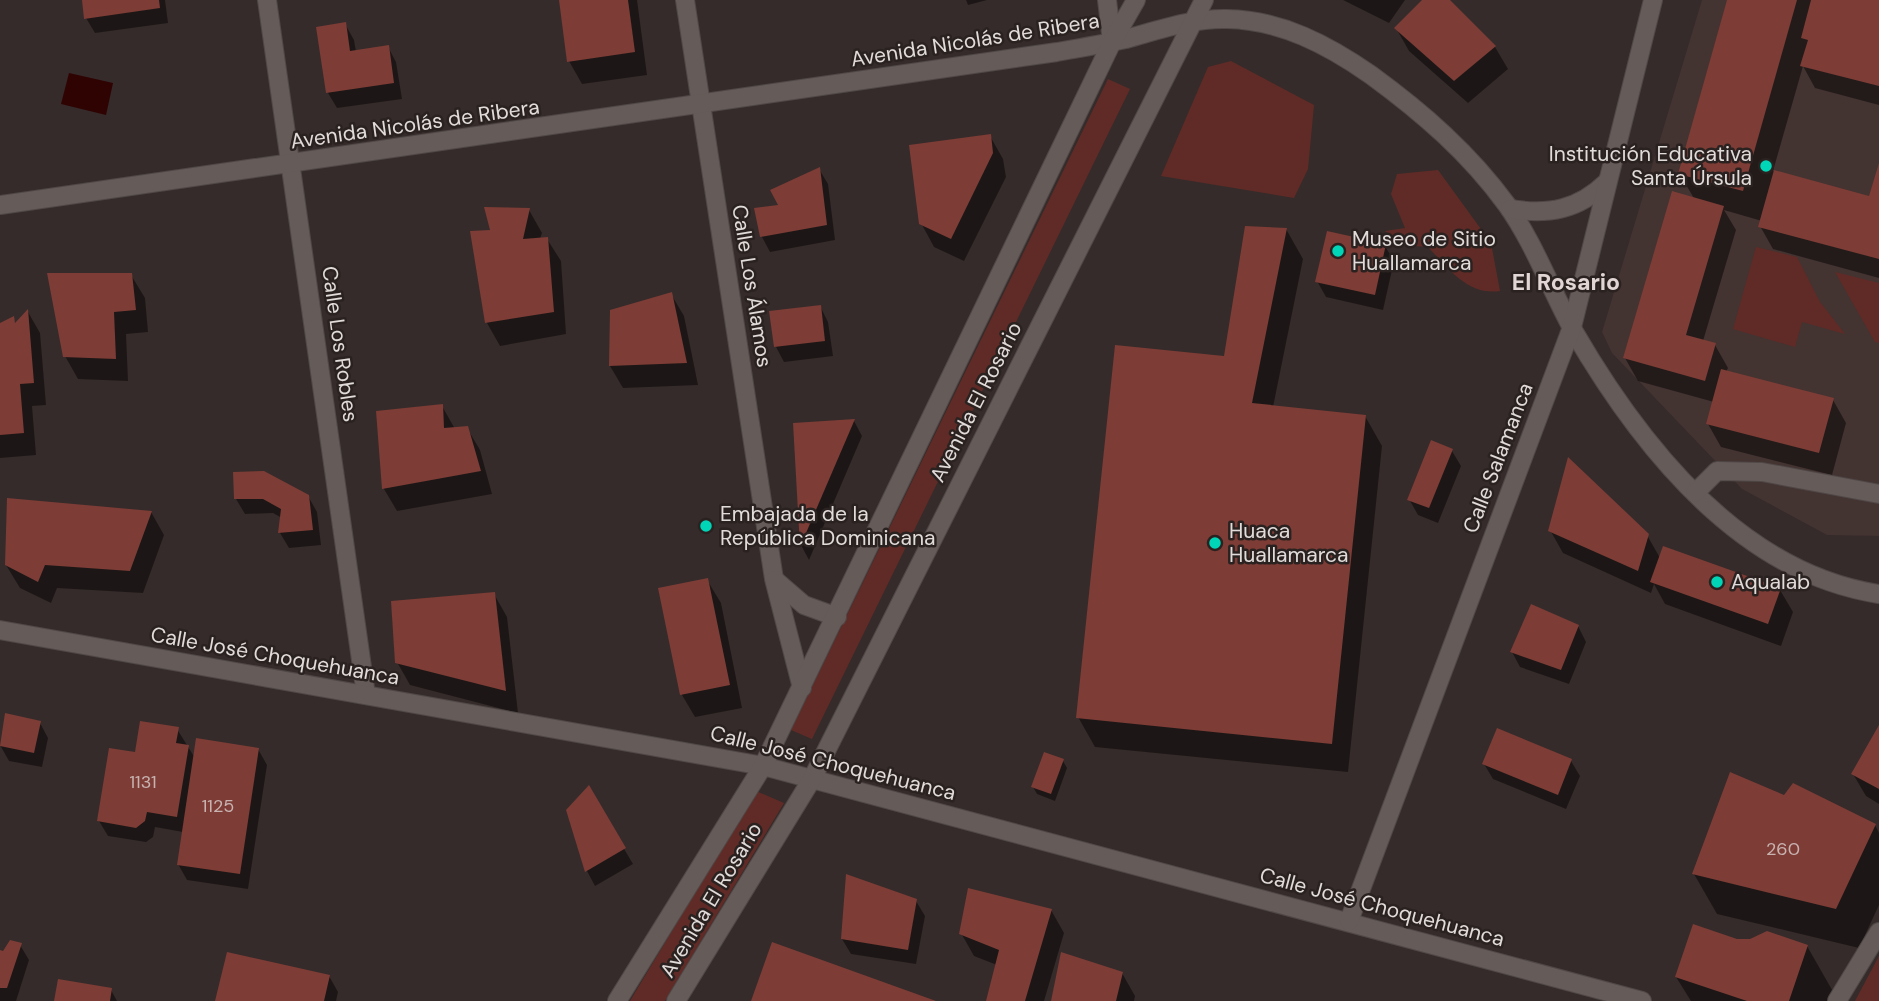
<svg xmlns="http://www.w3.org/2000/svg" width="1879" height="1001" font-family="'DM Sans',sans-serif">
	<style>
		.built { fill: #433331 }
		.green { fill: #602b26 }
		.water { fill: #300303 }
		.shadow { fill: #0007 }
		.building { fill: #7d3c35 }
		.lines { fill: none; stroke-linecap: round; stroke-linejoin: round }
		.minor-casing { stroke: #4f4847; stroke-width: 20 }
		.minor { stroke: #655b59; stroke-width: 18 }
		.poi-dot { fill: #00d5b7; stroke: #2a2220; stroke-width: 2.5 }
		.labels { text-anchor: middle; stroke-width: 5; stroke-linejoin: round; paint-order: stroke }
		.number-label { font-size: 18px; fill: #c8b3b1 }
		.street-label { font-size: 21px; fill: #e1dbda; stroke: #2a2220 }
		.poi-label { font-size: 21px; fill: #e1dbda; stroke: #2a2220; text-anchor: start }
		.neighbourhood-label { font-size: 23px; font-weight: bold; fill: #e2d6d4; stroke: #2a2220 }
	</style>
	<rect width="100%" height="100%" fill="#352b2a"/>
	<!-- built -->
	<path class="built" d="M1702 0H1879V536L1827 535 1742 489 1612 353 1602 332Z"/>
	<!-- green -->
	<g class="green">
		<path d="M1231 61 1314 105 1308 169 1294 198 1161 176 1208 67Z"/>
		<path d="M1108 79 1130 89 812 739 791 730Z"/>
		<path d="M1438 170 1491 243 1500 291C1468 296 1448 268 1428 247L1399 245 1385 231 1405 228 1391 194 1397 174Z"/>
		<path d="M1756 247 1797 257 1820 302 1845 334 1802 322 1795 347 1733 329Z"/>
		<path d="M1835 272 1879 283V343L1875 342Z"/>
		<path d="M756 791 784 803 665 1001H630Z"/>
		<path d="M1879 956V1001H1855Z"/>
	</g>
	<!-- water -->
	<path class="water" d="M69 73 113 83 106 115 61 104Z"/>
	<!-- shadow -->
	<g class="shadow">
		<path d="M83 0H165L168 23 95 33 86 18Z"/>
		<path d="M560 0H637L647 75 582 84 569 61Z"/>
		<path d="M966 0H987L968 5Z"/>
		<path d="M1343 0H1405L1389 23Z"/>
		<path d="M1425 0H1447L1495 47 1508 69 1468 103 1409 51 1396 28Z"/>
		<path d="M1728 0H1879V105L1815 88 1803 66 1773 171 1870 198 1879 167V278L1773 249 1760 226 1762 221 1724 210 1736 230 1703 341 1715 345 1728 368 1726 372 1833 400 1846 423 1832 475 1721 447 1708 424 1714 402 1638 381 1625 358 1695 200 1679 173Z"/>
		<path d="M345 24 354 40 356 52 388 47 396 62 402 99 337 108 328 93Z"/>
		<path d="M990 136 1003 159 1006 177 964 261 934 247 921 223Z"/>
		<path d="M819 169 828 184 835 240 770 252 762 237Z"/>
		<path d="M529 210 542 233 540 239H547L561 261 566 334 500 346 487 323 472 232H492Z"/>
		<path d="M1286 229 1303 259 1273 407 1365 416 1382 446 1348 772 1095 747 1078 717 1225 358Z"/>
		<path d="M1385 246 1394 261 1383 310 1326 297 1317 281Z"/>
		<path d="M131 275 145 298 148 332 126 334 128 381 78 379 65 356Z"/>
		<path d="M671 294 684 316 698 385 623 388 610 366Z"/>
		<path d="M820 306 828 322 833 356 784 362 776 347Z"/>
		<path d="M28 312 40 333 46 405 32 406 36 455 0 458V325L13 319 16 324Z"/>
		<path d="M442 406 455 429 467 428 480 450 492 494 397 511 384 489 378 413Z"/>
		<path d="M854 421 862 436 809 560 802 547 795 424Z"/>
		<path d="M1452 451 1461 466 1438 523 1418 515 1409 499Z"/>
		<path d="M308 496 317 512 321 545 289 548 280 533 282 518 273 513 245 514 236 499Z"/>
		<path d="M151 512 164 535 143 593 57 588 51 603 20 588 6 565Z"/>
		<path d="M1550 530 1647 535 1660 558 1780 590 1793 612 1781 646 1665 604 1654 584 1651 593 1563 553Z"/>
		<path d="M707 580 721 603 742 708 695 717 682 695Z"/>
		<path d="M494 594 507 617 518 713 410 685 397 662Z"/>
		<path d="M1578 626 1586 642 1569 684 1520 667 1512 652Z"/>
		<path d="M40 723 48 738 42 767 9 761 0 745Z"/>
		<path d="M1879 728V804L1866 796 1853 774Z"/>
		<path d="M177 729 195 758 258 749 267 765 248 889 187 880 178 864 183 832 155 827 153 837 146 842 108 836 99 821 137 754Z"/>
		<path d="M1063 761 1067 768 1055 801 1037 794 1033 787Z"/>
		<path d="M1571 761 1580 776 1566 809 1493 779 1484 764Z"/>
		<path d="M588 788 633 864 595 886 587 871 568 811Z"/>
		<path d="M1875 825 1879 833V905L1859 948 1717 914 1694 874Z"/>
		<path d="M916 901 925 916 916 964 851 954 842 939Z"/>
		<path d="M1051 910 1064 933 1044 1001H987L997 965 974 956 961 933Z"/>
		<path d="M1736 941 1807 946 1835 995 1833 1001H1691L1676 977Z"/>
		<path d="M20 945 29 960 16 1001H0V952Z"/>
		<path d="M1122 973 1135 996 1134 1001H1053Z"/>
		<path d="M329 976 338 992 336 1001H217Z"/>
		<path d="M111 990 117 1001H56Z"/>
	</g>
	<!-- building -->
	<g class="building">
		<path d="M82 0H159L160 8 84 19Z"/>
		<path d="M559 0H628L635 52 567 62Z"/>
		<path d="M1422 0H1450L1496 46 1454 81 1394 28Z"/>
		<path d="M1727 0H1797L1743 191 1678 174Z"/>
		<path d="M1811 0H1879V86L1800 66 1808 40 1801 38Z"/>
		<path d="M346 22 350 51 389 45 394 83 326 93 316 27Z"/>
		<path d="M991 134 993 153 951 239 919 224 909 145Z"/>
		<path d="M1879 163V259L1758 227 1774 170 1869 196Z"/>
		<path d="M820 167 827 225 760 237 754 208 778 205 770 190Z"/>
		<path d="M1672 191 1724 206 1686 335 1716 343 1705 381 1623 358Z"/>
		<path d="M484 207 530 208 523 239 548 237 554 312 485 323 470 231 490 230Z"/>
		<path d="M1245 226 1287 228 1252 403 1366 415 1332 744 1076 718 1115 345 1224 356Z"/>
		<path d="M1327 231 1386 244 1375 295 1315 282Z"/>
		<path d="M47 273H132L136 310 114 312 116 359 63 357Z"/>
		<path d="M672 292 687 363 609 366 610 310Z"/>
		<path d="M821 305 825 341 774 347 769 311Z"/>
		<path d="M28 309 34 383 20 384 24 433 0 435V323L14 316 15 323Z"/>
		<path d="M1721 369 1834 398 1819 453 1706 424Z"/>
		<path d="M443 404 444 428 468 426 481 471 382 489 376 411Z"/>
		<path d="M855 419 800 547 793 423Z"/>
		<path d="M1431 440 1453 449 1429 508 1407 500Z"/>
		<path d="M1568 457 1649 534 1638 571 1548 531Z"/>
		<path d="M264 471 309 495 313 530 278 533 281 509 263 499H234L233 472Z"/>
		<path d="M7 498 152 511 130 571 45 565 38 582 5 565Z"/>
		<path d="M1663 546 1781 588 1768 624 1650 582Z"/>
		<path d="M708 578 730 685 680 695 658 588Z"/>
		<path d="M495 592 506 691 395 663 391 601Z"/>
		<path d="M1531 604 1579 625 1561 670 1510 652Z"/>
		<path d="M5 713 41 721 34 753 0 746Z"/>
		<path d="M140 721 179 727 176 743 189 745 177 817 147 812 145 821 136 828 97 821 109 748 135 752Z"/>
		<path d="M1879 725V789L1851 774Z"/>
		<path d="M1497 728 1572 759 1558 795 1482 764Z"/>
		<path d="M196 738 259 748 240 874 177 865Z"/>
		<path d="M1044 752 1064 759 1051 794 1031 787Z"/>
		<path d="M1730 772 1784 795 1793 783 1876 824 1836 909 1692 874Z"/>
		<path d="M589 785 626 848 585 872 566 810Z"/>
		<path d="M846 874 917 899 908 950 841 939Z"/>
		<path d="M968 888 1052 909 1025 1001H986L999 950 959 934Z"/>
		<path d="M1693 924 1737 939H1750L1767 931 1808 945 1789 1001H1747L1675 977Z"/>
		<path d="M10 940 22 943 7 988H0V950L3 951Z"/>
		<path d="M772 942 936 1001H751Z"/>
		<path d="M227 952 330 975 324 1001H215Z"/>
		<path d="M1061 952 1123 972 1116 1001H1051Z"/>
		<path d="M58 979 112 988 110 1001H54Z"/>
	</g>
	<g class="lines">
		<defs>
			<g id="minor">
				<path d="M267 0 366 695"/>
				<path d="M685 0 774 579 802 688"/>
				<path d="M1107 0 1112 42"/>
				<path d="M0 205 1057 52C1080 48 1103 44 1126 39 1159 30 1193 18 1227 19 1281 20 1328 45 1371 75 1423 113 1469 153 1507 205 1534 243 1551 290 1573 330 1639 444 1740 573 1879 594"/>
				<path d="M1510 209C1549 215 1578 210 1607 182"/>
				<path d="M1695 493 1717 471 1762 472 1879 494"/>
				<path d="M775 580 804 605 837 617"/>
				<path d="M0 630 763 766 1642 1001"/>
				<path d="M1349 921 1572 327 1653 0"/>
				<path d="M617 1001 763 766 1112 42 1136 0"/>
				<path d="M676 1001 812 779 1204 0"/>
				<path d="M1837 1001 1879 932"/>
			</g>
		</defs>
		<!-- minor casing -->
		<use href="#minor" class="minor-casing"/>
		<!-- minor -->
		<use href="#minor" class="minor"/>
	</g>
	<!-- markers -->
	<g class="poi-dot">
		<circle cx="1766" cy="166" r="7"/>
		<circle cx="1338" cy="251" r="7"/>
		<circle cx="706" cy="526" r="7"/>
		<circle cx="1215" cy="543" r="7"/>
		<circle cx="1717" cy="582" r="7"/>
	</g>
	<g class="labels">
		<!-- number labels -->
		<g class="number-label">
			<text x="143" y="788">1131</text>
			<text x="218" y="812">1125</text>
			<text x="1783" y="855">260</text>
		</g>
		<!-- street labels -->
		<g class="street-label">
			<text transform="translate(975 40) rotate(-9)" y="7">Avenida Nicolás de Ribera</text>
			<text transform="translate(415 124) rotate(-8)" y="7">Avenida Nicolás de Ribera</text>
			<text transform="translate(752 286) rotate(81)" y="7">Calle Los Álamos</text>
			<text transform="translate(340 344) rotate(82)" y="7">Calle Los Robles</text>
			<text transform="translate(976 402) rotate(-63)" y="7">Avenida El Rosario</text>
			<text transform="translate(1498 458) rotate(-69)" y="7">Calle Salamanca</text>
			<text transform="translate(275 656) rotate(10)" y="7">Calle José Choquehuanca</text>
			<text transform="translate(833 763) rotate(14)" y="7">Calle José Choquehuanca</text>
			<text transform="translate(711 900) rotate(-59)" y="7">Avenida El Rosario</text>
			<text transform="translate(1382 907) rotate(15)" y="7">Calle José Choquehuanca</text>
		</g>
		<!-- poi labels -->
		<g class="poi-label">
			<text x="1752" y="161" text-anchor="end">Institución Educativa<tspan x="1752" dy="24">Santa Úrsula</tspan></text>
			<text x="1352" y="246">Museo de Sitio<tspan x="1352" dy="24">Huallamarca</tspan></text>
			<text x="720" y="521">Embajada de la<tspan x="720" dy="24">República Dominicana</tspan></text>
			<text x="1229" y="538">Huaca<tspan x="1229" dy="24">Huallamarca</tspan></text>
			<text x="1731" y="589">Aqualab</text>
		</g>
		<!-- neighbourhood labels -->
		<g class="neighbourhood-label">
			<text x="1566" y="290">El Rosario</text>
		</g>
	</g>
</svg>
